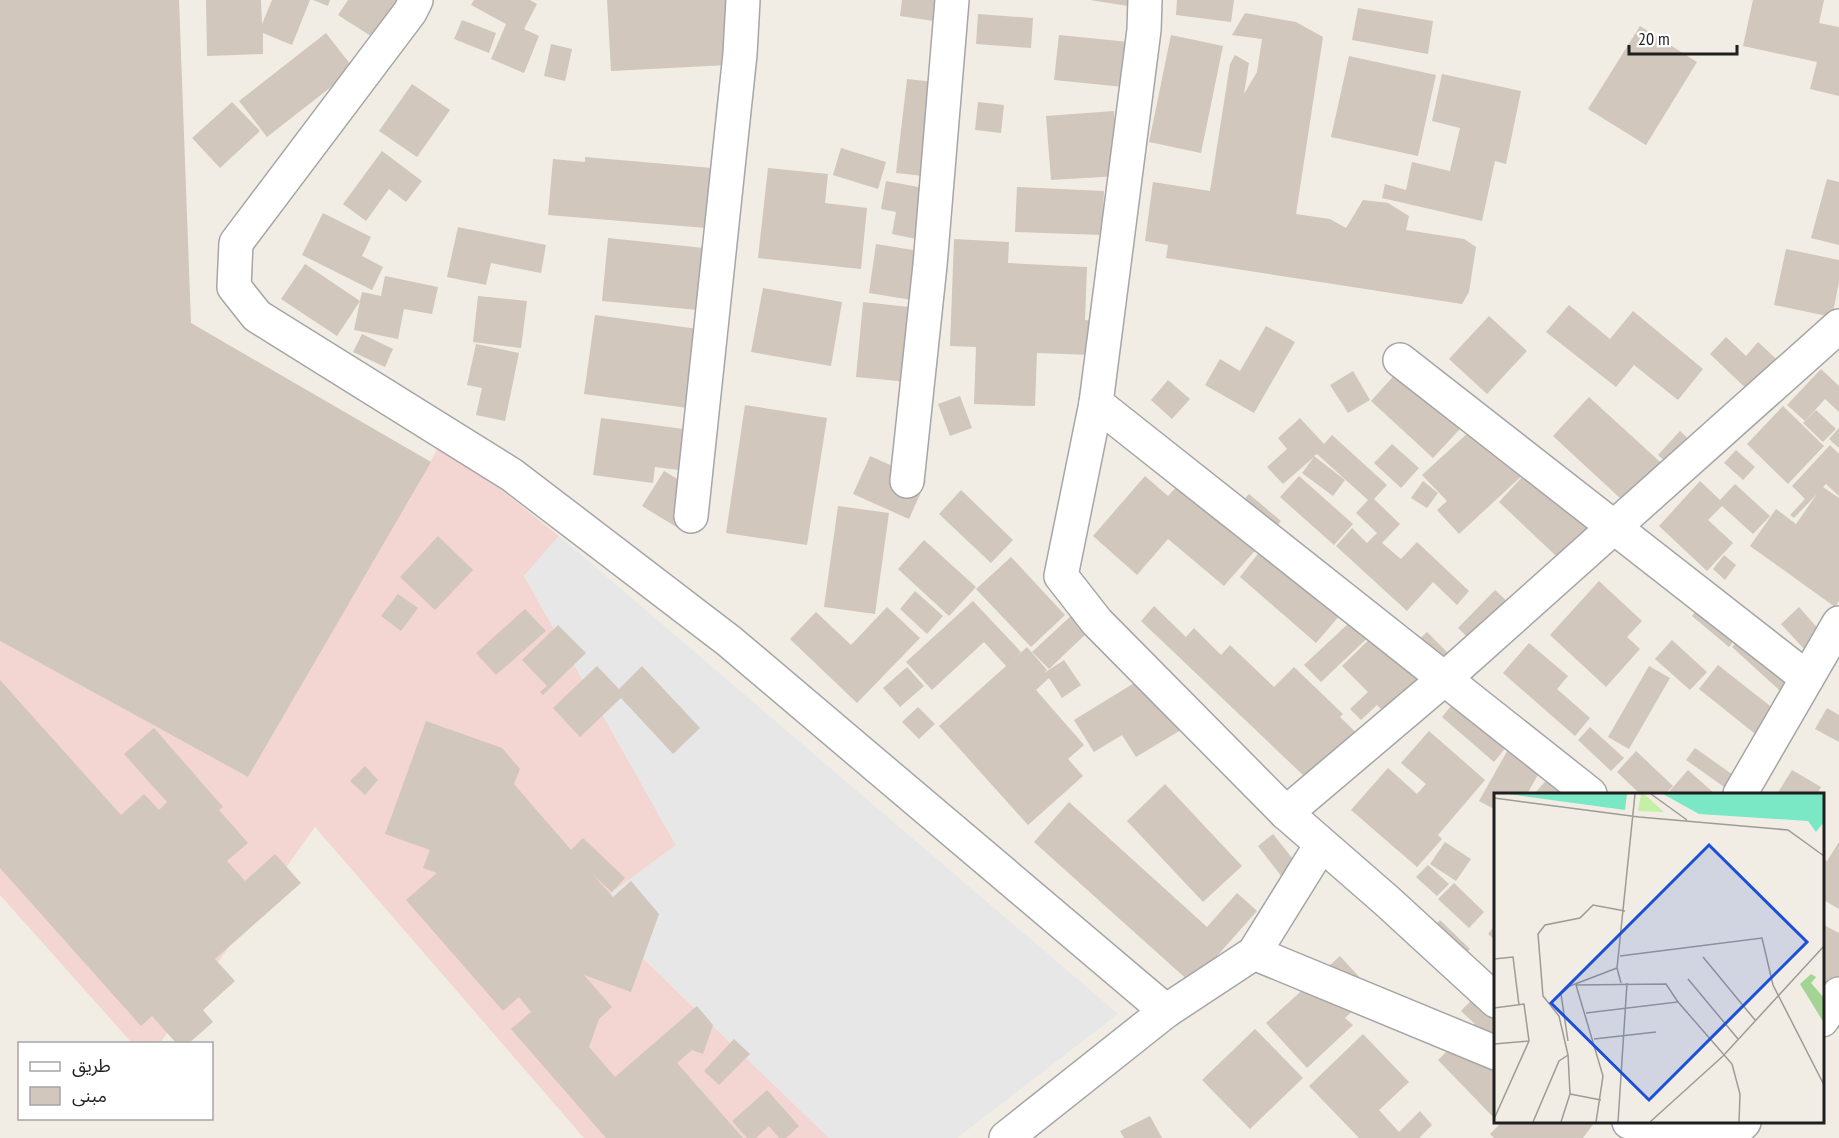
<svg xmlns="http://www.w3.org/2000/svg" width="1839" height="1138" font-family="'PT Sans Narrow','Noto Sans Arabic',sans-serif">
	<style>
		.commercial { fill: #f3d5d1 }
		.parking { fill: #e7e7e7 }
		.building { fill: #d1c7bc }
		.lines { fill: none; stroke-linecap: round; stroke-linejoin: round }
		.minor-casing { stroke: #a6a6a6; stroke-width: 36 }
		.minor { stroke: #fff; stroke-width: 33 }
		.inset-road { fill: none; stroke: #9d9b95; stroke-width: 1.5 }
		.view { fill: #1d4ed8; fill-opacity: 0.15; stroke: #1d4ed8; stroke-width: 3 }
		.inset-edge { fill: none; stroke: #1f1f1f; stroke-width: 3 }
	</style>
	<rect width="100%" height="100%" fill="#f1ede4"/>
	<!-- commercial -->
	<path class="commercial" d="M438 448 495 485 559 536 524 576 676 845 591 908 829 1138H584L315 827 160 1043H132L0 895V641L248 777Z"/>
	<!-- parking -->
	<path class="parking" d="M559 536 1118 1014 957 1138H829L591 908 676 845 524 576Z"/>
	<!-- building -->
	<g class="building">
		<path d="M0 0H179L191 323 431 462 248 777 0 641Z"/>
		<path d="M206 0H261L262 24 272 0H310L292 45 263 33V54L207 56Z"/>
		<path d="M313 0H330L328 6Z"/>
		<path d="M348 0H406L380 42 338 15Z"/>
		<path d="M474 0H530L537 4 524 29 539 36 524 73 491 59 506 24 471 5Z"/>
		<path d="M607 0H725L728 65 611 71Z"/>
		<path d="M902 0H950L947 23 900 16Z"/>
		<path d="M1090 0H1129L1128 6Z"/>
		<path d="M1177 0H1234L1231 22 1176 15Z"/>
		<path d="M1753 0H1824L1819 23 1839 27V96L1810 89 1817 62 1743 46Z"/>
		<path d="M1358 8 1433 21 1428 54 1352 40Z"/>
		<path d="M1245 13 1296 22 1323 37 1296 214 1330 219 1346 228 1363 200 1388 203 1409 216 1406 230 1464 239 1476 247 1469 292 1462 304 1166 258 1168 245 1145 241 1153 182 1210 191 1230 64 1235 55 1249 63 1244 94 1257 72 1262 39 1232 35Z"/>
		<path d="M978 14 1033 18 1031 48 976 44Z"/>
		<path d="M462 20 496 33 489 53 454 39Z"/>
		<path d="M1640 26 1697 62 1646 145 1588 109Z"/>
		<path d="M326 33 354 69 267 137 239 101Z"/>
		<path d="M1059 35 1129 42 1124 87 1054 80Z"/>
		<path d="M1171 35 1223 46 1201 153 1149 142Z"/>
		<path d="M551 44 572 49 565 81 544 76Z"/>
		<path d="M1349 56 1436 75 1418 156 1331 137Z"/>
		<path d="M1442 74 1521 91 1506 164 1495 161 1482 221 1382 198 1385 184 1406 190 1412 162 1450 171 1460 128 1432 121Z"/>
		<path d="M907 79 962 85 952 179 896 173Z"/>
		<path d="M412 84 450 110 417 157 379 131Z"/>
		<path d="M232 102 260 131 220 168 192 138Z"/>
		<path d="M978 102 1004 105 1001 133 975 130Z"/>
		<path d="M1114 111 1119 176 1051 180 1046 116Z"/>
		<path d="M841 148 886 162 878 189 833 175Z"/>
		<path d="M382 151 422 181 406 202 389 189 366 221 343 204Z"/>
		<path d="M585 157 712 168 706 228 548 215 553 159 585 162Z"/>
		<path d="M768 168 828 174 825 203 867 208 861 269 758 258Z"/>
		<path d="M1827 179 1839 182V245L1811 238Z"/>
		<path d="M886 181 951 193 941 244 892 234 896 212 881 209Z"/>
		<path d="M1017 187 1104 191 1102 235 1015 232Z"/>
		<path d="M323 213 371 237 362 256 383 267 372 290 302 255Z"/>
		<path d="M458 227 546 245 541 273 491 263 486 285 447 277Z"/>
		<path d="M608 238 704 248 698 310 602 301Z"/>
		<path d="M954 239 1009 242 1008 263 1087 267 1085 320 1092 321 1091 355 1037 353 1035 406 974 404 976 347 950 346Z"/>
		<path d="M876 244 944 255 936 304 869 293Z"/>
		<path d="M1786 249 1839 260V282L1832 317 1774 305Z"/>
		<path d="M305 264 360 301 362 292 381 296 385 276 438 287 432 314 404 309 398 339 354 330 360 301 337 336 281 299Z"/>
		<path d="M763 288 842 302 831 366 751 352Z"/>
		<path d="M478 296 527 301 521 348 473 342Z"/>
		<path d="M863 302 937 310 929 384 856 377Z"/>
		<path d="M1569 305 1610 339 1633 311 1703 369 1678 400 1634 365 1616 387 1546 332Z"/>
		<path d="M595 315 698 329 710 411 584 394Z"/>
		<path d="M1489 316 1527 351 1487 394 1449 359Z"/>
		<path d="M1266 326 1295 342 1254 413 1205 385 1220 359 1240 371Z"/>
		<path d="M362 334 393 349 385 367 353 352Z"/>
		<path d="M1726 337 1746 356 1758 342 1786 368 1757 399 1710 354Z"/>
		<path d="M476 344 519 353 505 421 476 415 482 388 467 385Z"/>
		<path d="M1408 360 1471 417 1433 458 1371 401Z"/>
		<path d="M1821 369 1839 386V412L1825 399 1805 421 1787 405Z"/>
		<path d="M1353 371 1370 400 1348 413 1330 385Z"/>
		<path d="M1168 380 1190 399 1172 419 1151 400Z"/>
		<path d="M960 396 972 428 950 436 938 404Z"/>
		<path d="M1589 397 1671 472 1634 511 1553 436Z"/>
		<path d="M745 405 827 418 807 545 726 533Z"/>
		<path d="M1783 406 1824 446 1788 484 1747 444Z"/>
		<path d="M1816 410 1836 429 1823 442 1803 423Z"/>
		<path d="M601 418 691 430 686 471 655 467 653 483 593 475Z"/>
		<path d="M1300 418 1324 444 1332 435 1387 485 1374 499 1400 524 1382 543 1401 559 1417 542 1469 591 1457 605 1433 582 1407 611 1336 546 1352 528 1367 543 1377 533 1356 513 1368 500 1317 454 1314 456 1345 480 1333 496 1302 473 1314 457 1283 484 1267 467 1287 449 1278 438Z"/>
		<path d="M1481 421 1527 471 1459 534 1437 510 1447 501 1422 475Z"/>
		<path d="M1839 428V448L1829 439Z"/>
		<path d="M1680 431 1699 449 1677 472 1658 455Z"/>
		<path d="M1392 444 1419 468 1401 488 1374 463Z"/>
		<path d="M1830 445 1839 454V496L1826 484 1823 487 1839 498V601L1835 607 1750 546 1776 509 1796 524 1817 494 1794 518 1790 515 1805 499 1792 486Z"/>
		<path d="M1736 450 1755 467 1743 480 1724 463Z"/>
		<path d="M870 456 926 481 909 519 853 494Z"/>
		<path d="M1535 463 1608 531 1572 571 1499 502Z"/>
		<path d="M664 471 681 481 710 477 678 528 642 506Z"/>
		<path d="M1145 476 1168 496 1181 482 1241 503 1249 494 1281 521 1224 586 1168 539 1137 575 1093 536Z"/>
		<path d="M1299 476 1353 524 1334 545 1280 497Z"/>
		<path d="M1423 481 1438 493 1427 508 1411 498Z"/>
		<path d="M1700 481 1720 500 1735 484 1770 516 1753 534 1722 506 1708 520 1733 543 1707 571 1659 526Z"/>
		<path d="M961 490 1013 540 991 563 939 514Z"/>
		<path d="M838 506 889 513 875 614 824 607Z"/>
		<path d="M1275 532 1353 600 1316 643 1240 577Z"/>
		<path d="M438 536 473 570 435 610 400 577Z"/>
		<path d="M924 540 976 587 949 616 898 569Z"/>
		<path d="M1724 555 1736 565 1725 580 1713 569Z"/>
		<path d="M1011 557 1065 615 1031 647 976 589Z"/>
		<path d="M1599 581 1642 621 1627 637 1640 649 1606 687 1550 635Z"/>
		<path d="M1495 590 1526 619 1489 658 1458 628Z"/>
		<path d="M915 591 943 616 927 634 900 609Z"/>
		<path d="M398 594 418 608 401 631 381 616Z"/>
		<path d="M1710 594 1747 625 1729 647 1692 616Z"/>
		<path d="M973 601 1021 652 1014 659 1027 647 1047 670 1044 673 1064 660 1081 685 1062 698 1049 678 1036 690 1084 745 1068 759 1083 776 1028 825 939 726 1006 666 984 642 932 690 906 662Z"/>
		<path d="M1154 606 1186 637 1194 628 1221 655 1230 645 1274 687 1294 667 1343 714 1340 717 1370 746 1324 795 1141 621Z"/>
		<path d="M887 607 920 638 857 703 790 639 816 612 851 645Z"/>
		<path d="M1799 607 1822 633 1804 649 1781 624Z"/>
		<path d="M525 609 546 631 496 675 476 653Z"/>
		<path d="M1364 609 1380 626 1321 682 1304 665Z"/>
		<path d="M1073 614 1088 632 1049 669 1032 652Z"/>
		<path d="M558 625 586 653 543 695 540 692 547 686 522 660Z"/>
		<path d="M1384 625 1409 649 1427 632 1467 672 1398 726 1377 705 1361 720 1350 709 1368 692 1342 666Z"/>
		<path d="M1751 626 1810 678 1790 700 1732 647Z"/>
		<path d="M1672 640 1707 672 1690 690 1655 659Z"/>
		<path d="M1529 643 1568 676 1557 689 1590 718 1575 736 1503 673Z"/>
		<path d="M1718 665 1783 716 1764 741 1699 689Z"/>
		<path d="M597 666 619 689 642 666 700 728 673 754 621 698 580 737 553 708Z"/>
		<path d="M1649 666 1670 678 1629 749 1608 737Z"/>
		<path d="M907 667 924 686 900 707 883 688Z"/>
		<path d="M1157 669 1191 724 1136 757 1122 735 1094 752 1074 720Z"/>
		<path d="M0 680 121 815 144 794 159 810 167 802 124 754 154 728 223 807 219 810 248 843 227 861 245 881 275 854 301 883 215 959 235 981 203 1010 213 1022 188 1044H177L152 1016 141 1026 0 868Z"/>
		<path d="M1464 690 1516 735 1494 762 1442 717Z"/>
		<path d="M918 707 935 724 919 739 902 722Z"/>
		<path d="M1827 708 1839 715V742L1815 729Z"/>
		<path d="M426 721 502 748 520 769 514 784 571 850 583 838 625 878 612 892 593 875 613 897 631 881 659 914 631 992 584 975 612 1007 599 1019 589 1047 615 1077 697 1006 713 1025 703 1054 692 1050 677 1063 743 1138H606L511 1029 531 1012 519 997 503 1011 406 900 437 873 423 868 430 850 385 834Z"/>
		<path d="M1590 727 1624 758 1611 771 1578 740Z"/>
		<path d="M1429 731 1485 780 1438 835 1442 839 1417 867 1351 810 1388 768 1417 794 1426 784 1401 763Z"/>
		<path d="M1518 732 1551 752 1527 794H1496V810L1479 801Z"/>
		<path d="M1695 748 1736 777 1727 789 1686 760Z"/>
		<path d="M1636 751 1673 786 1665 794H1640L1617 772Z"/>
		<path d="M365 766 378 780 365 795 350 781Z"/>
		<path d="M1688 770 1715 794H1667Z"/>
		<path d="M1792 770 1821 787 1817 794H1777Z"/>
		<path d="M1551 775 1567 788 1562 794H1534Z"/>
		<path d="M1165 784 1242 866 1203 902 1127 821Z"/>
		<path d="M1069 802 1207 927 1237 893 1257 911 1192 984 1034 842Z"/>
		<path d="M1273 834 1304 873 1288 885 1258 846Z"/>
		<path d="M1445 842 1471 859 1456 881 1430 864Z"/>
		<path d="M1839 842V909L1822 899V859L1827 861Z"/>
		<path d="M1428 865 1449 884 1437 896 1416 877Z"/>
		<path d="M1454 883 1484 912 1469 928 1438 899Z"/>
		<path d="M1440 920 1470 949 1450 970 1420 940Z"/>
		<path d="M1496 924V941L1488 934Z"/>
		<path d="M1822 924 1839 933V976L1822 1006Z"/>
		<path d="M1340 956 1373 992 1345 1018 1353 1025 1307 1068 1266 1023Z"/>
		<path d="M1494 977 1496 1028 1489 1035 1496 1042V1120L1438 1060 1475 1024 1461 1011Z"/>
		<path d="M1255 1029 1303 1078 1250 1129 1202 1080Z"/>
		<path d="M1363 1034 1409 1082 1379 1110 1399 1132 1420 1111 1432 1125 1419 1138H1359L1309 1086Z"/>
		<path d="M734 1039 750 1054 719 1085 704 1071Z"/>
		<path d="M767 1090 799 1126 786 1138H779L769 1126 756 1138H747L732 1121Z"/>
		<path d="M1150 1116 1162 1138H1124L1120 1131Z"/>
		<path d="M1502 1122H1592L1594 1123 1583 1138H1494L1490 1134Z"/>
	</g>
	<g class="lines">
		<defs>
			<g id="minor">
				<path d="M416 0 410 12 236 243 234 287 257 316 512 475 729 641 1166 1011"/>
				<path d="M1400 360 1807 678"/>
				<path d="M1096 403 1144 30 1145 0"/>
				<path d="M907 481 930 265 952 0"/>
				<path d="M691 516 740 54 743 0"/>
				<path d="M1740 794 1839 623"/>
				<path d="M1286 813 1443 680 1839 326"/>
				<path d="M1254 953 1496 1053"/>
				<path d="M1496 1001 1387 901 1286 813 1097 622 1061 576 1096 403 1590 794"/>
				<path d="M1822 1020 1839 994"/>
				<path d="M1629 1122 1687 1138"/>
				<path d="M1006 1138 1166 1011 1254 953 1321 845"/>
				<path d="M1692 1138 1734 1132 1744 1122"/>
			</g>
		</defs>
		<!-- minor casing -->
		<use href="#minor" class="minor-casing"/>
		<!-- minor -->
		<use href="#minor" class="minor"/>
	</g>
	<!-- overview -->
	<g transform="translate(1494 793)">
		<rect width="330" height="330" fill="#f1ede4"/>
		<path d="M147 1H150L170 19 144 18Z" fill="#c4f0a5"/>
		<path d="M317 181 322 184 317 190 330 205V230L306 191Z" fill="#a3d494"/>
		<path d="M14 1H133L131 17ZM169 1H330V29L322 39 314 28 205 21Z" fill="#7ae8c5"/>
		<path class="inset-road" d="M157 1 193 27M0 5 145 24 294 37 330 63M126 163 268 145 279 192 330 292M209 164 261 227M0 166 19 164 25 212M194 186 244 246M127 190 123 175 141 1M82 192 172 191 184 209 92 220M82 192 109 283 102 329M184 209 238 271 246 301 245 329M0 215 30 211 35 248 0 326M100 246 162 239M74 248 67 201 76 193 123 175M0 251 35 248M76 301 107 307M39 329 65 268 74 262 65 223 49 203 44 141 51 132 86 125 99 112 131 118M67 329 76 301 74 261M124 329 133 190M156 329 229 263 330 153"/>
		<path class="view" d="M215 52 313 149 155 307 57 210Z"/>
		<rect width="330" height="330" class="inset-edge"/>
	</g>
	<!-- legend -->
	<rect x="18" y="1042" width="195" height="78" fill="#ffffff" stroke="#a5a5a5" stroke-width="1.5"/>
	<rect x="30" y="1062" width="30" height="9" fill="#ffffff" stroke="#a5a5a5" stroke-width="1.5"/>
	<text x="72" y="1072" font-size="18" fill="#1f1f1f">طريق</text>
	<rect x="30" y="1087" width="30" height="18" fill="#d1c7bc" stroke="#a5a5a5" stroke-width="1.5"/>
	<text x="72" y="1102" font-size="18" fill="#1f1f1f">مبنى</text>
	<!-- scale -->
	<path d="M1629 45v9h108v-9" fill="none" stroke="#1f1f1f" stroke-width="3"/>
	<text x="1638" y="45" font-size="18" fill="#1f1f1f" stroke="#ffffff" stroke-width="4.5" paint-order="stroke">20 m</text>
</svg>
